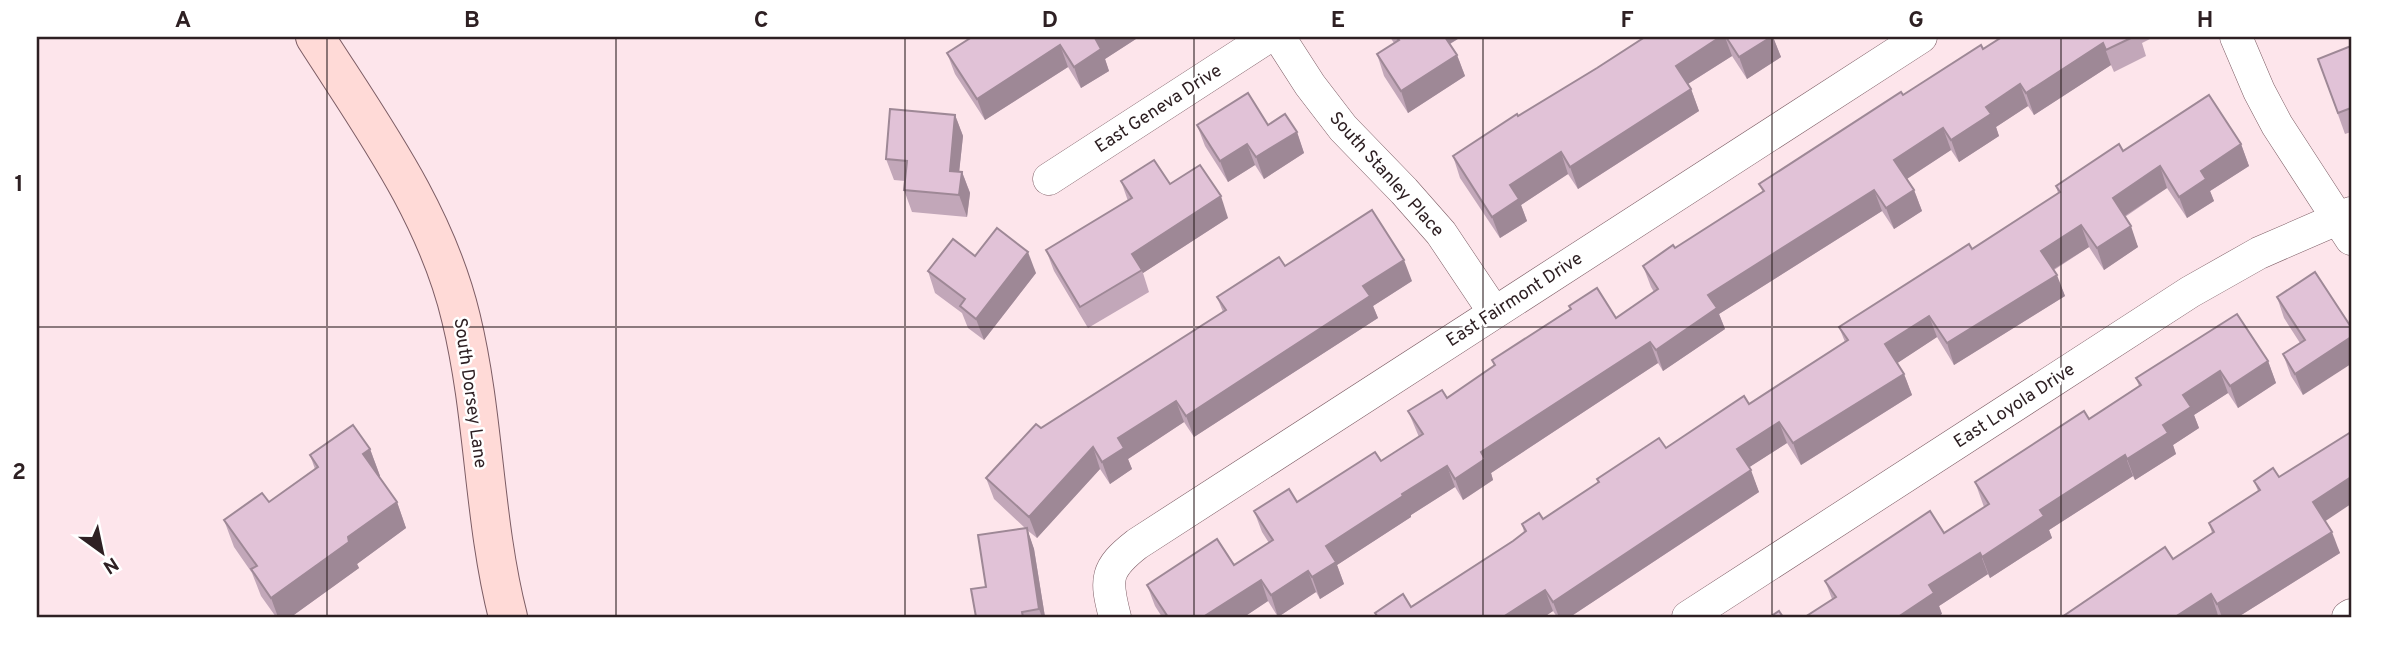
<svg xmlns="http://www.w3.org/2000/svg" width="2388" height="654" font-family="Overpass,sans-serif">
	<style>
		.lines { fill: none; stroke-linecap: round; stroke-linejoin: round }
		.street-casing { stroke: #7c5c64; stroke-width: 33 }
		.secondary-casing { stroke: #7c5c64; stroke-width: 40 }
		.street { stroke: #fff; stroke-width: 32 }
		.secondary { stroke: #ffdad7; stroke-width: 38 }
		.wall { fill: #c2a7b9 }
		.shaded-wall { fill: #9e8896 }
		.building { fill: #e1c2d7; stroke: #9e8896; stroke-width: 2 }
		.grid { fill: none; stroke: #2e2023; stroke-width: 2; stroke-opacity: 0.55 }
		.labels { text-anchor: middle; stroke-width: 5; stroke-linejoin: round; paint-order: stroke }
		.street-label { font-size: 18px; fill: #2e2023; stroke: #fff }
		.neatline { fill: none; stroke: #2e2023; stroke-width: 2.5 }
		.grid-label { font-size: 23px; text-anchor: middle; font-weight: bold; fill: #2e2023 }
	</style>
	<rect width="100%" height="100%" fill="#fde5eb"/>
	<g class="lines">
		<defs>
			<g id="street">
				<path d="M1279 37 1310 85 1343 128 1404 191 1441 233 1494 312"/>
				<path d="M2236 37 2259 91 2277 125 2351 239"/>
				<path d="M1049 179 1268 37"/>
				<path d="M1115 617C1105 579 1105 569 1137 544L1921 37"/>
				<path d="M1688 617 2190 292 2259 253 2351 213"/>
				<path d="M2348 617 2351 615"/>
			</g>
			<path id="secondary" d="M315 37C372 126 436 213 461 318 485 417 483 519 508 617"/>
		</defs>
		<!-- street casing -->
		<use href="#street" class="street-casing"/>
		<!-- secondary casing -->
		<use href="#secondary" class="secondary-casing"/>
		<!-- street -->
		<use href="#street" class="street"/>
		<!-- secondary -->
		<use href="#secondary" class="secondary"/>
	</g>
	<!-- wall -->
	<g class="wall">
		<path d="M972 37H1139L1105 59 1109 71 1081 88 1068 67 985 120 955 74 947 53Z"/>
		<path d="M1390 37H1461L1450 44 1457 55 1465 76 1408 113 1384 76 1377 54 1394 43Z"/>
		<path d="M1645 37H1773L1781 57 1747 79 1732 56 1688 84 1691 89 1699 111 1578 189 1568 174 1521 205 1527 221 1500 238 1460 178 1453 156 1597 68Z"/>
		<path d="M2002 37H2154L2142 43 2146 56 2114 72 2111 65 2034 115 2028 106 1996 127 1999 136 1959 162 1951 150 1907 179 1914 190 1922 211 1894 229 1882 211 1719 314 1725 329 1663 371 1658 363 1491 473 1493 480 1463 500 1455 487 1411 515V517L1337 565 1344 584 1320 599 1316 592 1278 617 1268 601 1244 617H1162L1155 606 1147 585 1234 565 1269 543 1262 532 1254 511 1297 502 1381 461 1419 437 1408 411 1447 398 1494 366 1492 360 1570 309 1569 306 1616 318 1654 292 1651 287 1643 266 1675 248 1763 192 1759 184 1903 95 1983 49Z"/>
		<path d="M2351 46V132L2345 134 2318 59Z"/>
		<path d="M955 115 963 136 959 172H962L970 193 967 217 912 212 904 190 905 181 894 180 886 159Z"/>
		<path d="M1197 125H1268L1297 132 1304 153 1264 179 1255 165 1228 182 1205 146Z"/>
		<path d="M2241 144 2249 166 2210 191 2214 201 2187 218 2167 188 2125 217 2138 247 2104 270 2089 247 2054 270 2065 296 1954 365 1937 337 1897 363 1904 374 1912 395 1801 465 1787 443 1749 467 1759 492 1570 617H1557L1553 611 1544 617H1377L1375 613 1411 607 1513 541 1524 532 1522 524 1543 519 1598 483 1597 479 1666 448 1749 404 1845 342 1839 327 1972 249 2058 193 2056 186 2123 151Z"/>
		<path d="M1121 181 1170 184 1228 218 1143 273 1149 292 1088 328 1054 271 1046 250 1128 201Z"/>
		<path d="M975 256 1036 273 984 340 968 328 962 313 935 293 928 271Z"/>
		<path d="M1285 266 1412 281 1373 306 1378 318 1194 437 1184 422 1128 459 1132 469 1110 484 1100 469 1037 538 1027 530 1034 549 1045 617H976L986 587 1025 528 994 499 986 478 1041 428 1223 312 1217 297Z"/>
		<path d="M2315 272 2303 395 2291 376 2283 354 2300 343 2284 318 2277 297Z"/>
		<path d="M2268 361 2276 383 2238 408 2228 393 2194 415 2199 428 2173 445 2176 454 2135 480 2133 476 2049 530 2052 538 1990 578 1988 574 1939 606 1942 614 1832 599 1825 581 1944 533 1984 507 1975 482 2089 419 2139 386 2136 378Z"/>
		<path d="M370 449 380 476H379L397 502 406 528 357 564 359 568 291 617H276L261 596 252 573 234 547 224 520 269 502 315 469 310 455Z"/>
		<path d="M2279 477 2325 521 2340 553 2238 617H2220L2173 559 2212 533 2209 523 2258 491 2254 481Z"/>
	</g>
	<!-- shaded-wall -->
	<g class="shaded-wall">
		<path d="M1097 37H1139L1105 59 1109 71 1081 88 1074 67 1095 38Z"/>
		<path d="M1442 37H1461L1446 46Z"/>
		<path d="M1720 37H1725L1732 56 1683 87 1676 66Z"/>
		<path d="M1771 37H1773L1781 57 1747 79 1739 57Z"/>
		<path d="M2103 43 2111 65 2034 115 2026 93Z"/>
		<path d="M1060 45 1068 67 985 120 977 99Z"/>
		<path d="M1457 55 1465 76 1408 113 1401 91Z"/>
		<path d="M2020 84 2028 106 1996 127 1999 136 1959 162 1951 140 1986 107Z"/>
		<path d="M1691 89 1699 111 1578 189 1570 167Z"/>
		<path d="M955 115 963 136 957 192 950 171Z"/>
		<path d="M1943 128 1951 150 1902 182 1894 160Z"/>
		<path d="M1297 132 1304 153 1264 179 1256 157Z"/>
		<path d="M1247 144 1255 165 1228 182 1220 161Z"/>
		<path d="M2241 144 2249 166 2210 191 2214 201 2187 218 2179 197 2201 171Z"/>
		<path d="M1561 152 1568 174 1521 205 1527 221 1500 238 1492 217 1510 185Z"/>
		<path d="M2160 166 2167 188 2120 219 2113 198Z"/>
		<path d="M962 172 970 193 967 217 959 195Z"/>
		<path d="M1874 190 1882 211 1719 314 1725 329 1663 371 1656 350 1708 295Z"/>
		<path d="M1914 190 1922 211 1894 229 1886 208Z"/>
		<path d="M1221 196 1228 218 1143 273 1132 254Z"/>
		<path d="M2081 225 2089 247 2049 272 2041 251Z"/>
		<path d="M2131 226 2138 247 2104 270 2097 248Z"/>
		<path d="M1028 252 1036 273 984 340 976 319Z"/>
		<path d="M1404 260 1412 281 1373 306 1378 318 1194 437 1186 416 1363 286Z"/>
		<path d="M2057 275 2065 296 1954 365 1947 343Z"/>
		<path d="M1929 316 1937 337 1893 366 1885 344Z"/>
		<path d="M2351 337V364L2303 395 2295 374Z"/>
		<path d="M1650 342 1658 363 1491 473 1493 480 1463 500 1455 479 1481 452Z"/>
		<path d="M2268 361 2276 383 2238 408 2230 386Z"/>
		<path d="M2220 371 2228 393 2194 415 2199 428 2173 445 2176 454 2135 480 2127 459 2163 425 2183 395Z"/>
		<path d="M1904 374 1912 395 1801 465 1793 443Z"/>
		<path d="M1176 401 1184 422 1128 459 1132 469 1110 484 1102 462 1118 438Z"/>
		<path d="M1779 422 1787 443 1745 470 1737 449Z"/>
		<path d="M1093 447 1100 469 1037 538 1029 517Z"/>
		<path d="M370 449 380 476 372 481 363 454Z"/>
		<path d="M2125 455 2133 476 2049 530 2052 538 1990 578 1982 557 2040 510Z"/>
		<path d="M1447 466 1455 487 1411 515V517L1337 565 1344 584 1320 599 1312 577 1326 546 1402 494Z"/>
		<path d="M1751 470 1759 492 1570 617H1559L1553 602Z"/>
		<path d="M2351 477V504L2321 524 2313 502Z"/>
		<path d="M397 502 406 528 357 564 359 568 291 617H278L271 598 348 537Z"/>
		<path d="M1027 528 1034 549 1045 617H1042L1039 609Z"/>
		<path d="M2332 532 2340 553 2238 617H2222L2217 604Z"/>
		<path d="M1980 553 1988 574 1939 606 1942 614 1938 617H1898L1929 585Z"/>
		<path d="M1308 571 1316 592 1278 617 1271 595Z"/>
		<path d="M1261 580 1268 601 1244 617H1203Z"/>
		<path d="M1545 590 1553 611 1544 617H1503Z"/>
		<path d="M2211 594 2218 615 2215 617H2175Z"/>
	</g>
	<!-- building -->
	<g class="building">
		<path d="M972 37H1097L1095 38 1101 49 1074 67 1060 45 977 99 947 53Z"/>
		<path d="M1396 37H1445L1457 55 1401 91 1377 54 1399 40Z"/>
		<path d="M1645 37H1720L1676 66 1691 89 1570 167 1561 152 1510 185 1519 199 1492 217 1453 156 1517 114 1518 116 1597 68Z"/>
		<path d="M1726 37H1771L1739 57Z"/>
		<path d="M2002 37H2133L2106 50 2103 43 2026 93 2020 84 1986 107 1991 114 1951 140 1943 128 1894 160 1914 190 1886 208 1874 190 1708 295 1717 308 1656 350 1650 342 1481 452 1485 459 1455 479 1447 466 1402 494 1403 496 1326 546 1336 562 1312 577 1308 571 1271 595 1261 580 1203 617H1168L1147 585 1217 539 1234 565 1273 540 1254 511 1289 489 1297 502 1375 452 1381 461 1423 434 1408 411 1442 390 1447 398 1495 365 1492 360 1571 309 1569 306 1597 288 1616 318 1658 289 1643 266 1673 245 1675 248 1764 191 1759 184 1901 92 1903 95 1981 45 1983 49Z"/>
		<path d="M2351 46V108L2338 113 2318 59Z"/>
		<path d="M1248 93 1268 125 1285 114 1297 132 1256 157 1247 144 1220 161 1197 125Z"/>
		<path d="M2209 95 2241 144 2201 171 2206 179 2179 197 2160 166 2113 198 2131 226 2097 248 2081 225 2041 251 2057 275 1947 343 1929 316 1885 344 1904 374 1793 443 1779 422 1737 449 1751 470 1553 602 1545 590 1503 617H1378L1375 613 1403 594 1411 607 1513 541 1526 531 1522 524 1539 513 1543 519 1599 482 1597 479 1659 438 1666 448 1744 396 1749 404 1848 340 1839 327 1969 244 1972 249 2060 192 2056 186 2119 144 2123 151Z"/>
		<path d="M890 109 955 115 950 171 962 172 959 195 904 190 907 161 886 159Z"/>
		<path d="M1154 160 1170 184 1200 165 1221 196 1132 254 1142 270 1080 307 1046 250 1132 198 1121 181Z"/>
		<path d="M1372 210 1404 260 1363 286 1370 296 1186 416 1176 401 1118 438 1124 448 1102 462 1093 447 1029 517 986 478 1036 424 1041 428 1226 310 1217 297 1279 257 1285 266Z"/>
		<path d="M997 228 1028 252 976 319 960 306 965 299 928 271 953 239 975 256Z"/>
		<path d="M2315 272 2351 327V337L2295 374 2283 354 2305 340 2277 297Z"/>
		<path d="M2237 314 2268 361 2230 386 2220 371 2183 395 2191 407 2163 425 2168 433 2127 459 2125 455 2040 510 2044 516 1982 557 1980 553 1929 585 1934 593 1898 617H1805L1836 597 1825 581 1930 511 1944 533 1989 504 1975 482 2084 411 2089 419 2141 385 2136 378Z"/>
		<path d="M353 425 370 449 363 454 397 502 348 537 349 542 271 598 251 569 257 566 224 520 262 493 269 502 318 467 310 455Z"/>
		<path d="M2351 432V477L2313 502 2332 532 2217 604 2211 594 2175 617H2062L2165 547 2173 559 2214 532 2209 523 2260 490 2254 481 2273 468 2279 477Z"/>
		<path d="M1027 528 1039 609 1022 612 1023 617H976L971 589 986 587 978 535Z"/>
		<path d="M1779 611 1783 617H1770Z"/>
	</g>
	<!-- grid -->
	<path class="grid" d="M327 37V617M616 37V617M905 37V617M1194 37V617M1483 37V617M1772 37V617M2061 37V617M37 327H2351"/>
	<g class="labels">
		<!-- street labels -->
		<g class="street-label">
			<text transform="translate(1158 108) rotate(-33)" y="6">East Geneva Drive</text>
			<text transform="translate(1387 174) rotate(48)" y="6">South Stanley Place</text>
			<text transform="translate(1514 299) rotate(-33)" y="6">East Fairmont Drive</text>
			<text transform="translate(471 393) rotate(82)" y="6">South Dorsey Lane</text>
			<text transform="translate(2014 405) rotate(-33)" y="6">East Loyola Drive</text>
		</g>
	</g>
	<!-- border -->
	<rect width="2388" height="654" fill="none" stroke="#ffffff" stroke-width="77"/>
	<!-- north arrow -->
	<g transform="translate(102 552) rotate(147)" stroke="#ffffff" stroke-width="5" paint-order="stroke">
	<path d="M0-5L12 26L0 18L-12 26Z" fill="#2e2023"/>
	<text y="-10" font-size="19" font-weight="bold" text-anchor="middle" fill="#2e2023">N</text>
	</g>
	<rect x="38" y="38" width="2312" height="578" class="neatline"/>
	<g class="grid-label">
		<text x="183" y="27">A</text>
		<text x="472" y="27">B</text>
		<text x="761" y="27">C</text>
		<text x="1050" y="27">D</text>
		<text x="1338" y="27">E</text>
		<text x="1627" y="27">F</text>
		<text x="1916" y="27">G</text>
		<text x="2205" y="27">H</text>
		<text x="19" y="191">1</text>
		<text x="19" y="479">2</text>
	</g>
</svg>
